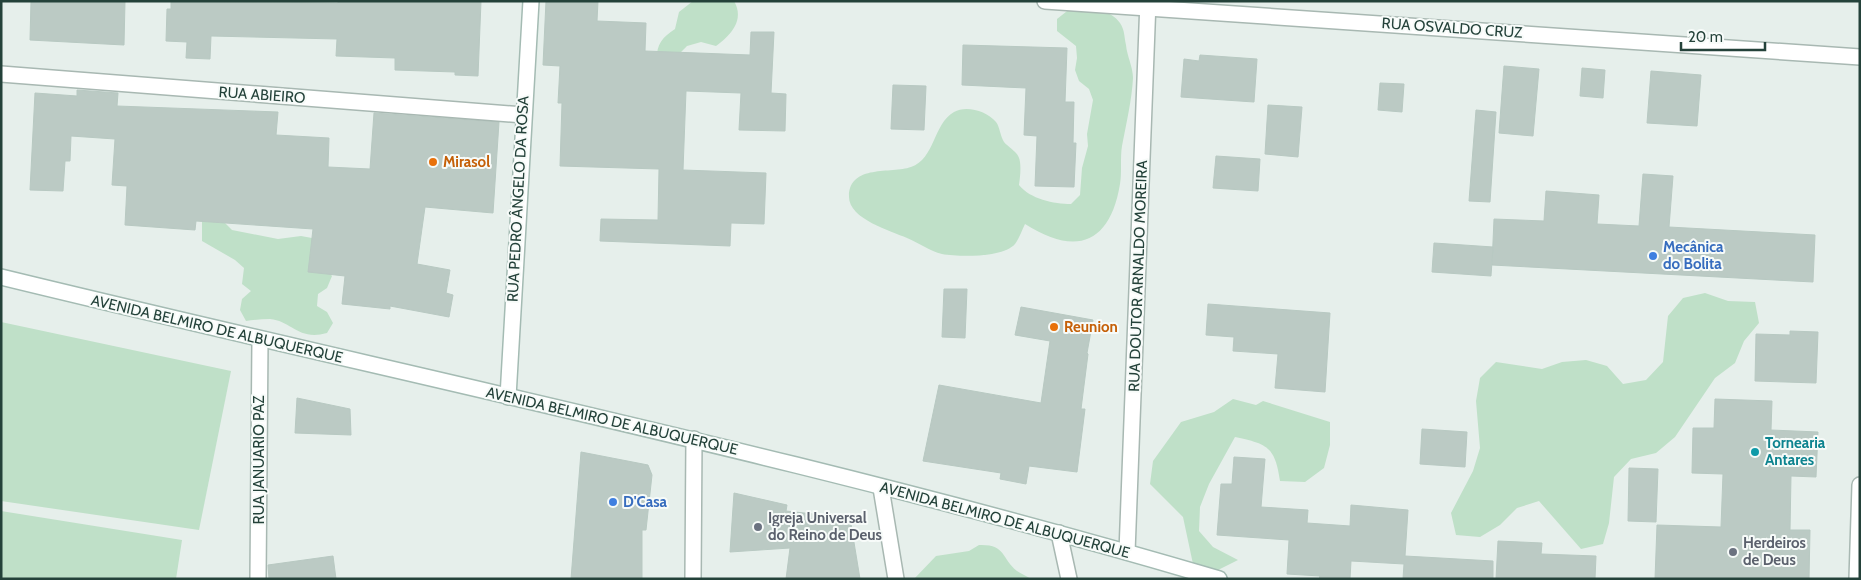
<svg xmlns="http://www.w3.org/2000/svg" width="1861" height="580" font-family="Cabin,sans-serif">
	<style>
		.green { fill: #bfe0c8 }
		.building { fill: #bbcac4; stroke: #b8c9c2 }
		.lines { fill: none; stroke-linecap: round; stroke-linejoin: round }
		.minor-casing { stroke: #a8b8b2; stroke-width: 18 }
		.tertiary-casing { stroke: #a8b8b2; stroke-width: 18 }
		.secondary-casing { stroke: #a4bbb3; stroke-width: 18 }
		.minor { stroke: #fff; stroke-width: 15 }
		.tertiary { stroke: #fff; stroke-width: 15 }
		.secondary { stroke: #fff; stroke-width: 15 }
		.food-dot { fill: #e8710a; stroke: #f7fbf9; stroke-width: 2 }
		.shop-dot { fill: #3f7fe0; stroke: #f7fbf9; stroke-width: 2 }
		.culture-dot { fill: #0f9aa8; stroke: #f7fbf9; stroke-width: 2 }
		.worship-dot { fill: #6b7280; stroke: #f7fbf9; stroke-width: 2 }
		.labels { text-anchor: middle; stroke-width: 4; stroke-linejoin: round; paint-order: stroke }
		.street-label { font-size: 15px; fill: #24423a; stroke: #f7fbf9 }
		.food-label { font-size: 15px; font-weight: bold; fill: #c56008; stroke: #f7fbf9; text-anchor: start }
		.shop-label { font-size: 15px; font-weight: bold; fill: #366cbe; stroke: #f7fbf9; text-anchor: start }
		.culture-label { font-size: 15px; font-weight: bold; fill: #0d838f; stroke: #f7fbf9; text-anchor: start }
		.worship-label { font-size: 15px; font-weight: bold; fill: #5b616d; stroke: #f7fbf9; text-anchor: start }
	</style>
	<rect width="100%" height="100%" fill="#e6efeb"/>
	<!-- green -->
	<g class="green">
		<path d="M693 1H734C745 20 731 35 716 46L701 42 687 46 676 57 657 60C656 44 663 37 675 29L679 12Z"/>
		<path d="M1076 4C1091 7 1111 10 1120 23 1125 31 1124 36 1126 45 1127 56 1133 67 1133 78 1132 99 1126 125 1122 146 1120 158 1122 171 1120 184 1110 245 1075 256 1025 224 1022 230 1019 239 1015 244 1003 258 959 257 942 254 930 251 919 243 907 238 891 231 848 219 849 196 850 164 891 174 911 167 935 159 933 124 954 112 966 105 987 111 996 122 1000 127 1000 136 1004 142 1010 149 1019 152 1020 162 1021 169 1020 178 1019 185 1030 199 1054 204 1071 204L1080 195 1082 168 1088 146 1087 134 1093 100 1089 89 1079 81 1075 70 1077 58 1076 46 1057 31V19Z"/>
		<path d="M202 217 224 222 232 230 278 239 301 236 312 238 325 268 332 276 327 288 318 294 317 306 327 312 333 323 327 333C298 341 292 321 270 319 262 319 253 320 246 321L240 310 242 299 251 291 242 284 244 268 235 260 202 241Z"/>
		<path d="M1705 293 1728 301 1755 302 1759 323 1744 341 1735 363 1715 378 1675 437 1656 453 1631 459 1614 477 1609 523 1603 544 1581 549 1539 501 1517 508 1500 525 1480 537 1456 535 1451 513 1473 471 1480 448 1476 401 1480 378 1496 362 1542 369 1562 362 1586 360 1607 366 1623 384 1646 380 1663 362 1668 316 1683 298Z"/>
		<path d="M1 322 231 371 199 530 1 501Z"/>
		<path d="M1233 399 1256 405 1263 401 1330 422V445L1324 468 1305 482 1280 481C1275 447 1268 444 1235 437L1209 484 1200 507 1199 531 1213 547 1238 560 1216 571 1193 564 1183 517 1150 484 1153 461 1181 422 1214 412Z"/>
		<path d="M1 511 182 540 176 579H1Z"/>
		<path d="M979 545C1006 544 1001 558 1017 571 1021 574 1027 576 1031 579H914L936 556 969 551Z"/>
	</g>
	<!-- building -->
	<g class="building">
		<path d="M31 1H125L124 45 30 40Z"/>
		<path d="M171 1 338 3V1H481L478 76 455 75V72L395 70V58L336 56 337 39 211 36 210 59 186 58 187 42 166 41 167 9H171Z"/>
		<path d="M546 1H598L597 21 646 23 645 51 750 55 751 32H774L771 93 786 94 785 131 739 130 741 93 686 91 683 170 766 173 764 224 731 223 730 246 600 241 601 219 658 220 659 169 560 166 562 103H558L560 66 543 65Z"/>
		<path d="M963 45 1067 48 1065 102H1074L1073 143H1076L1074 187 1035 186 1037 136 1024 135 1026 88 962 85Z"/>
		<path d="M1200 55 1257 59 1254 102 1181 97 1184 59 1199 61Z"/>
		<path d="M1504 66 1539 69 1533 136 1499 133Z"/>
		<path d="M1582 68 1605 70 1603 98 1580 96Z"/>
		<path d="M1651 71 1701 75 1697 126 1647 123Z"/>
		<path d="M1380 83 1404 84 1402 112 1378 110Z"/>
		<path d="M893 85 926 86 924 130 891 129Z"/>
		<path d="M77 90 118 93 117 106 278 112 276 135 329 138 328 167 370 169 374 113 499 122 493 213 425 207 417 264 450 270 446 293 453 295 449 317 390 306V309L342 304 345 276 308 272 313 229 196 221 195 230 125 225 127 186 112 185 115 139 71 136 70 161H65L63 191 30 190 35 93 77 96Z"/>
		<path d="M1268 105 1302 107 1298 157 1265 154Z"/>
		<path d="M1476 110 1496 112 1490 202 1469 201Z"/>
		<path d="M1216 156 1260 159 1258 191 1213 188Z"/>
		<path d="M1643 174 1673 176 1669 227 1815 235 1813 282 1492 265 1494 219 1544 221 1546 191 1599 195 1597 224 1639 226Z"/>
		<path d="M1434 243 1493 247 1491 276 1432 272Z"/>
		<path d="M944 289H967L965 338 942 337Z"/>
		<path d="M1208 304 1330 313 1325 392 1275 388 1278 354 1233 351 1234 337 1206 335Z"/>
		<path d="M1021 307 1093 320 1087 353 1088 354 1081 409H1085L1077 472 1029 466 1026 484 1000 479 1001 473 923 461 939 385 1041 403 1050 341 1015 335Z"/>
		<path d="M1790 331 1818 332 1816 383 1755 381 1756 334 1790 335Z"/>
		<path d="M297 398 350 409 351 435 295 433Z"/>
		<path d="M1715 399 1772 401 1771 430 1818 432 1816 477 1791 476 1790 530H1810L1809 579H1655L1657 525 1721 527 1723 474 1692 473 1693 428H1714Z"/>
		<path d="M1422 429 1467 432 1465 467 1420 464Z"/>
		<path d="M581 452 648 465 652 475 646 530H642V579H571Z"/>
		<path d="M1234 457 1265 459 1261 507 1308 510 1307 523 1350 526 1351 505 1408 510 1405 556 1493 561V579H1403L1404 564 1351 561 1350 579H1319L1320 576 1287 574 1289 540 1217 535 1221 484H1232Z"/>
		<path d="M1629 468 1658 469 1656 522 1628 521Z"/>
		<path d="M734 493 787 505 786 511 850 518 860 579H786L790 548 730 552Z"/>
		<path d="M1498 541 1542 543 1541 554 1596 556 1595 579H1496Z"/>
		<path d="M333 556 336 579H269L268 565Z"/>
	</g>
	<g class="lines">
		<defs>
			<g id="minor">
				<path d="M1045 1 1860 57"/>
				<path d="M1 74 523 115"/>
				<path d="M881 488 896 579"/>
				<path d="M1059 533 1069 579"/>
				<path d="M1127 552 1148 1"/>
				<path d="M258 579 260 340"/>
				<path d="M1857 579 1860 485"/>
			</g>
			<path id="tertiary" d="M693 579 694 439"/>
			<g id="secondary">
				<path d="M1 277C407 376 818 460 1219 579"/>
				<path d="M508 397 531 1"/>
			</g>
		</defs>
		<!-- minor casing -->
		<use href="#minor" class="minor-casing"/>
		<!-- tertiary casing -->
		<use href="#tertiary" class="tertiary-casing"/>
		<!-- secondary casing -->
		<use href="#secondary" class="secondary-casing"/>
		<!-- minor -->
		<use href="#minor" class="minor"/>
		<!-- tertiary -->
		<use href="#tertiary" class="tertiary"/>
		<!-- secondary -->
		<use href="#secondary" class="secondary"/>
	</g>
	<!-- markers -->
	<g class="food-dot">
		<circle cx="433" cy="162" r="5"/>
		<circle cx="1054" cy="327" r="5"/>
	</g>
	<g class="shop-dot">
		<circle cx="1653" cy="256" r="5"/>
		<circle cx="613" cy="502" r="5"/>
	</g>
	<circle class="culture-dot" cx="1755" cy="452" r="5"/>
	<g class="worship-dot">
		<circle cx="758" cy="527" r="5"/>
		<circle cx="1733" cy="552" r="5"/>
	</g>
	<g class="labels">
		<!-- street labels -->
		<g class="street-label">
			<text transform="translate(1452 28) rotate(4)" y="5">RUA OSVALDO CRUZ</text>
			<text transform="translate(262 95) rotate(4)" y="5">RUA ABIEIRO</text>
			<text transform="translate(518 199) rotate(-87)" y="5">RUA PEDRO ÂNGELO DA ROSA</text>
			<text transform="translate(1138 276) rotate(-88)" y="5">RUA DOUTOR ARNALDO MOREIRA</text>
			<text transform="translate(217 329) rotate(13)" y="5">AVENIDA BELMIRO DE ALBUQUERQUE</text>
			<text transform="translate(612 421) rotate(13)" y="5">AVENIDA BELMIRO DE ALBUQUERQUE</text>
			<text transform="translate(259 460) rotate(-90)" y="5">RUA JANUARIO PAZ</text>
			<text transform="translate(1005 520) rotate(15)" y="5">AVENIDA BELMIRO DE ALBUQUERQUE</text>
		</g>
		<!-- food labels -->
		<g class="food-label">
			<text x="443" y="167">Mirasol</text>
			<text x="1064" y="332">Reunion</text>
		</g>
		<!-- shop labels -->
		<g class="shop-label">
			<text x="1663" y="252">Mecânica<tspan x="1663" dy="17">do Bolita</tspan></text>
			<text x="623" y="507">D'Casa</text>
		</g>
		<!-- culture labels -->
		<g class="culture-label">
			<text x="1765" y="448">Tornearia<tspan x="1765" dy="17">Antares</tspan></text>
		</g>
		<!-- worship labels -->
		<g class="worship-label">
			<text x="768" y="523">Igreja Universal<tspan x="768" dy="17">do Reino de Deus</tspan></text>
			<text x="1743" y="548">Herdeiros<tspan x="1743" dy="17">de Deus</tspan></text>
		</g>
	</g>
	<!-- border -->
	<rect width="1861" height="580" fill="none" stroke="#24423a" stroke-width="5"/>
	<!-- scale -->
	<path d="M1681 42v8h84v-8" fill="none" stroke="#24423a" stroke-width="2.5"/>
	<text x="1688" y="42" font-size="15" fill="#24423a" stroke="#f7fbf9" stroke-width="4" paint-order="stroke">20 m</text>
</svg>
